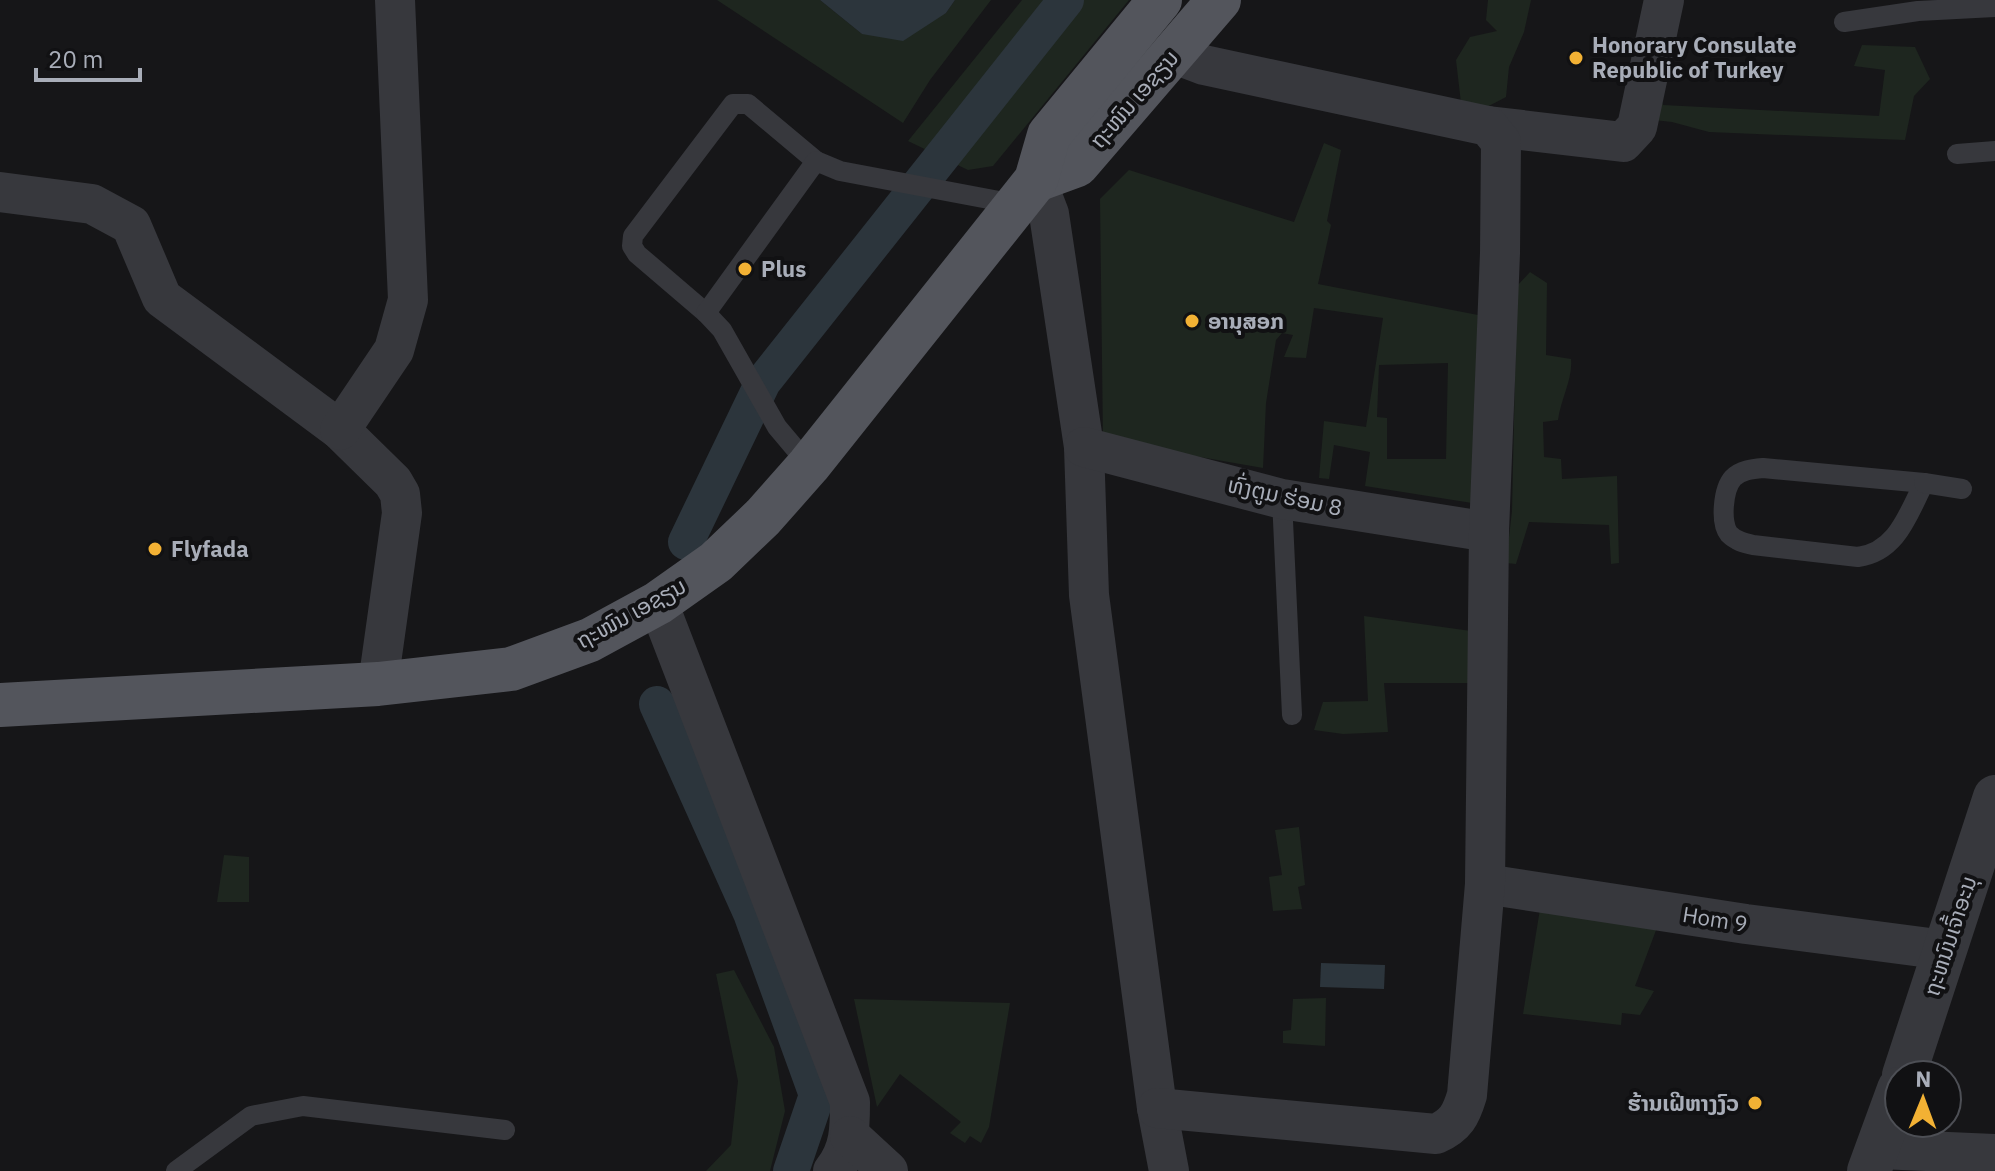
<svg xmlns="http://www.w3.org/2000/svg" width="1995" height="1171" font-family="'IBM Plex Sans','Noto Sans Lao',sans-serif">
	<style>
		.green { fill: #1e261f; fill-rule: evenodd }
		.water { fill: #2c353c }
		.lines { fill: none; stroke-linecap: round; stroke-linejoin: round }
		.canal { stroke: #2c353c; stroke-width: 36 }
		.service { stroke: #37383d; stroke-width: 20 }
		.minor { stroke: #37383d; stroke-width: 40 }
		.tertiary { stroke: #37383d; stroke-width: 44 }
		.primary { stroke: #53555c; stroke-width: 44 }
		.poi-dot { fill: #f2b134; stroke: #111113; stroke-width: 3 }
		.labels { text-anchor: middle; stroke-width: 8; stroke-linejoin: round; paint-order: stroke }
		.poi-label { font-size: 22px; font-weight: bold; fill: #a8adb8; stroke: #111113; text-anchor: start }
		.street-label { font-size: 22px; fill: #a8adb8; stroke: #111113 }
	</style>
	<rect width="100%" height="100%" fill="#161618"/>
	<!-- green -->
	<g class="green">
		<path d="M717 0H820L862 34 946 13 955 0H991L930 80 903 123Z"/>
		<path d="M1022 0H1129L993 166 968 170 908 141Z"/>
		<path d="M1488 0H1531L1524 32 1509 67 1506 97 1485 108 1461 103 1456 60 1470 37 1497 31 1486 20Z"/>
		<path d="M1862 45 1915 47 1930 79 1914 96 1905 140 1709 132 1672 122 1636 118 1658 92 1663 105 1879 116 1885 70 1854 66Z"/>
		<path d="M1324 143 1341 150 1327 221 1331 225 1318 284 1478 315 1472 503 1365 486 1370 452 1334 445 1329 479 1319 478 1324 421 1366 427 1383 318 1314 308 1306 358 1284 357 1293 335 1282 333 1276 340 1266 403 1263 468 1103 440 1100 199 1129 170 1294 222ZM1448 363 1446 459H1387V418L1377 417 1379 365Z"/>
		<path d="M1530 272 1547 283 1546 355 1571 359C1573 379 1561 398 1558 420L1543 422 1544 457 1561 459 1562 479 1617 476 1619 563 1611 564 1609 525 1529 522 1516 564 1506 563 1512 511 1517 286Z"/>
		<path d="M1364 616 1478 632V683H1384L1388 732 1343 734 1314 730 1323 702 1368 701Z"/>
		<path d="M1299 827 1305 885 1298 887 1302 909 1273 911 1269 877 1282 875 1275 830Z"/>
		<path d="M224 855 249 857V902H217Z"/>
		<path d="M1540 909 1658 925 1635 986 1654 991 1640 1015 1622 1013 1621 1025 1523 1014Z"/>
		<path d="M734 970 774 1047 785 1111 770 1171H706L731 1145 738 1081 716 974Z"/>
		<path d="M1326 998 1325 1046 1283 1043V1031L1291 1030 1293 999Z"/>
		<path d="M854 999 1010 1003 989 1127 981 1143 970 1136 965 1143 950 1133 961 1122 900 1074 877 1107Z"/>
	</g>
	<!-- water -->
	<g class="water">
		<path d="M820 0H955L946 13 903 41 862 34Z"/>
		<path d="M1321 963 1385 965 1384 989 1320 987Z"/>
	</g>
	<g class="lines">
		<!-- canal -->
		<g class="canal">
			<path d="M686 542 763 382 1066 0"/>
			<path d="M657 704 751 913 817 1095 791 1171"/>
		</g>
		<!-- service -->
		<g class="service">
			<path d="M1844 22 1918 11 1995 7"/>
			<path d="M1957 154 1995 151"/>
			<path d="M706 313 637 254 632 246 633 236 733 104H748L816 161"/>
			<path d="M809 465 777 427 722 330 706 313 816 161 840 171 1015 204"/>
			<path d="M1763 468 1924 483C1908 514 1897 552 1858 557L1753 545C1744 543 1736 541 1729 534 1720 523 1723 489 1733 478 1741 470 1752 469 1763 468Z"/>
			<path d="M1924 483 1962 489"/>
			<path d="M1282 499 1292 715"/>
			<path d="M176 1171 251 1116 303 1106 505 1130"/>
		</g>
		<!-- minor -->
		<g class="minor">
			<path d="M1488 126 1623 142 1637 127 1664 0"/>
			<path d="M1036 180 1049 214 1084 447 1089 595 1157 1108 1169 1171"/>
			<path d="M0 192 92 204 131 225 162 298 340 430 393 482 400 494 402 513 378 684"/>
			<path d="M340 430 394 350 408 300 395 0"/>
			<path d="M1084 447 1282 499 1489 532"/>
			<path d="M658 603 850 1102C850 1128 850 1150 833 1171"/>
			<path d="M1485 884 1746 924 1945 950"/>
			<path d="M1157 1108 1436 1134C1456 1125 1461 1115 1467 1095L1485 884 1489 532 1500 253 1501 142 1488 126 1204 65 1175 54"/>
			<path d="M850 1136 888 1171"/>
			<path d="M1879 1149 1995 1154"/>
		</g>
		<!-- tertiary -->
		<g class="tertiary">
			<path d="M1904 1075 1995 797"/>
			<path d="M1869 1171 1899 1089"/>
		</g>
		<!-- primary -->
		<g class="primary">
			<path d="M1036 180 1077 165 1219 0"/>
			<path d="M0 705 378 684 511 669 590 640 658 603 716 562 763 517 809 465 1036 180 1049 135 1160 0"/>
		</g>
	</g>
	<!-- markers -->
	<g class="poi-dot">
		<circle cx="1576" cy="58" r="8"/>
		<circle cx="745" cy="269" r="8"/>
		<circle cx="1192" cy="321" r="8"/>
		<circle cx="155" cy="549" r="8"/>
		<circle cx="1755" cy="1103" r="8"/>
	</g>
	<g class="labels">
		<!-- poi labels -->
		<g class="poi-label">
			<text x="1592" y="53">Honorary Consulate<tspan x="1592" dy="25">Republic of Turkey</tspan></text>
			<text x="761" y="277">Plus</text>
			<text x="1208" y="329">ອານຸສອກ</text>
			<text x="171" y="557">Flyfada</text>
			<text x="1739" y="1111" text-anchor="end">ຮ້ານເຝີຫາງງົວ</text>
		</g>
		<!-- street labels -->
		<g class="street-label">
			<text transform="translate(1134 99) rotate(-49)" y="8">ຖະໜົນ ເອຊຽນ</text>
			<text transform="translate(1285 496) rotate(12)" y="8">ທົ່ງຕູມ ຮ່ອມ 8</text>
			<text transform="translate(631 613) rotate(-29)" y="8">ຖະໜົນ ເອຊຽນ</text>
			<text transform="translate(1715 919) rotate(9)" y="8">Hom 9</text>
			<text transform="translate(1950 936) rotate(-72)" y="8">ຖະຫນົນເຈົ້າອະນຸ</text>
		</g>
	</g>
	<!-- north arrow -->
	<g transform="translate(1923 1099) rotate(1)"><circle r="38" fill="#111113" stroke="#4d4f55" stroke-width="2"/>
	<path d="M0-6L14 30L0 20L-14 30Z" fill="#f2b134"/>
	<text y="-12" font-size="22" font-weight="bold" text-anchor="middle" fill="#a8adb8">N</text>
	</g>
	<!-- scale -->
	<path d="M36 68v12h104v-12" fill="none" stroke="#a8adb8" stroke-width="4"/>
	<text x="48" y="68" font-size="24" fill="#a8adb8" stroke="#111113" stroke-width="6" paint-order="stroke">20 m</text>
</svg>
